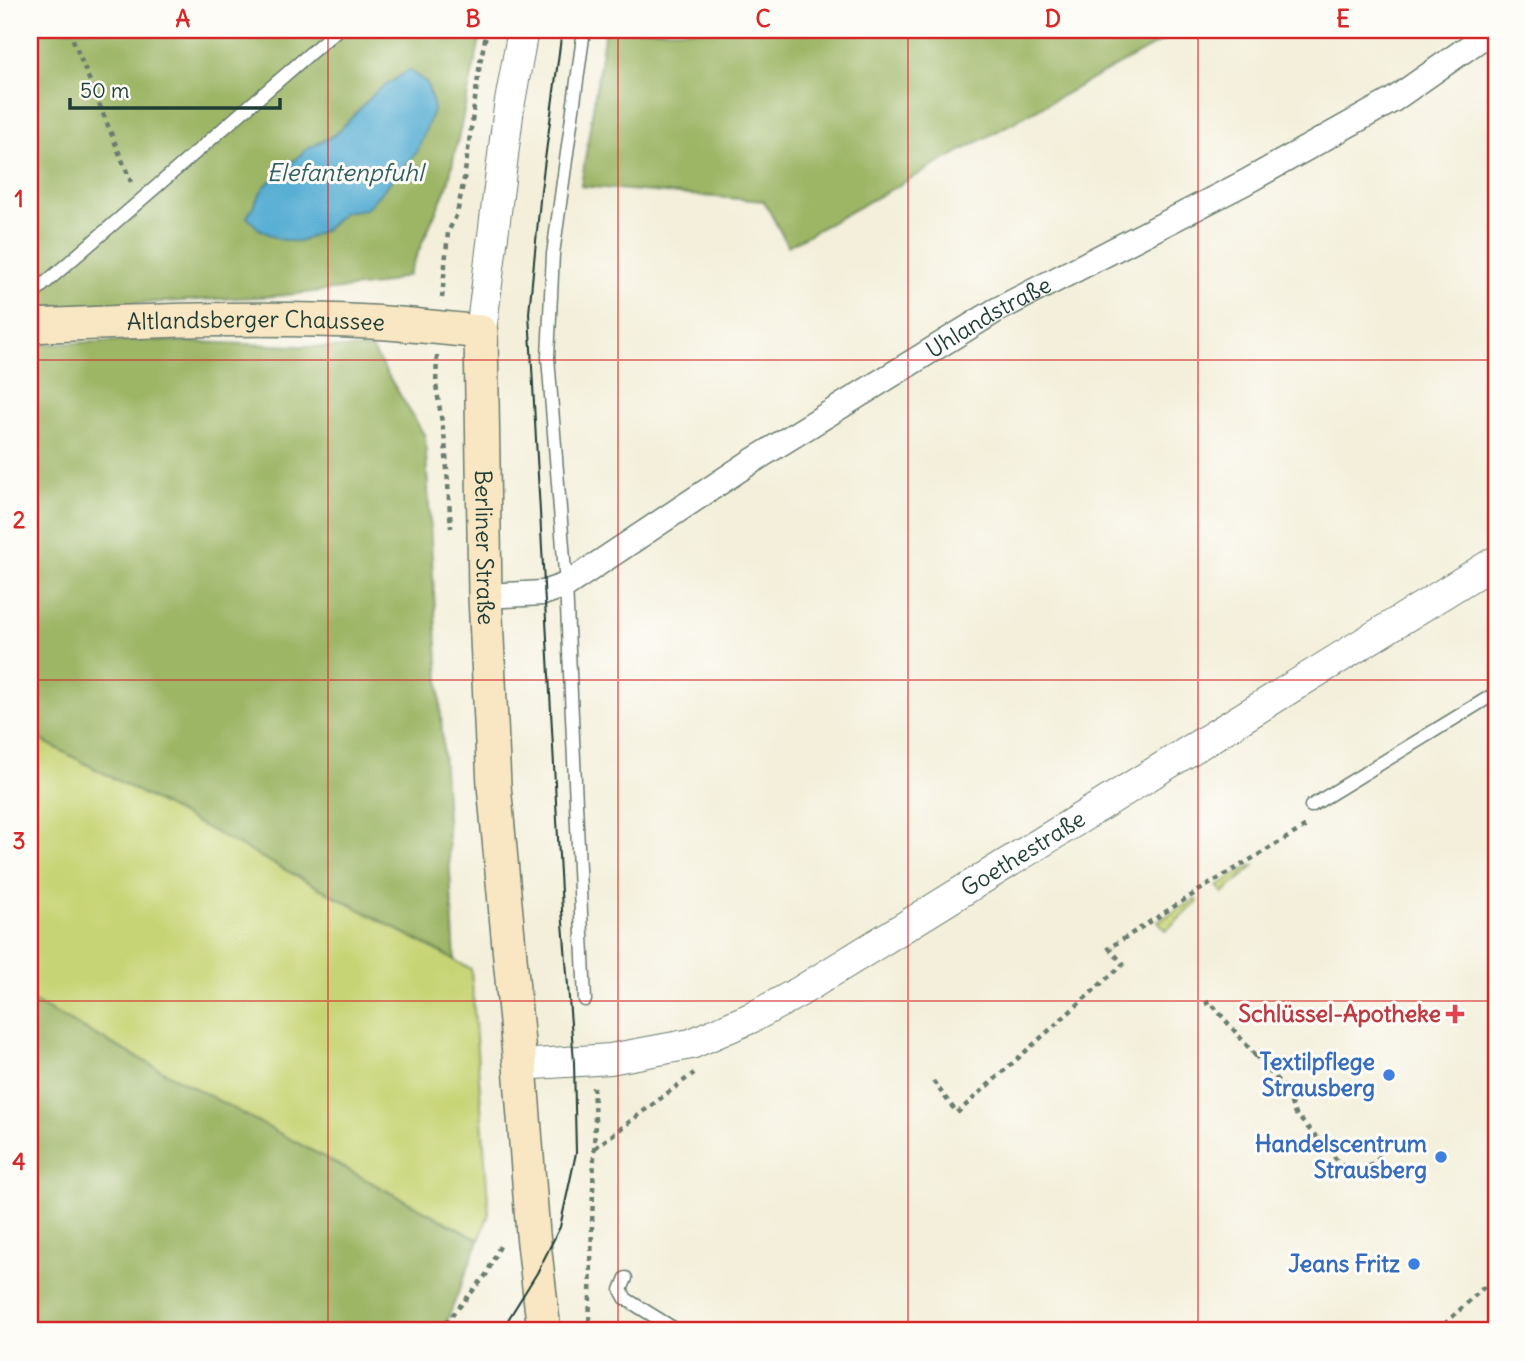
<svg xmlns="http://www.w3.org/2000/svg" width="1526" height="1361" font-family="Delius,sans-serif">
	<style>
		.green { fill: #c7d475; stroke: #738854; stroke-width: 2 }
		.forest { fill: #9db666; stroke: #5e7a4d; stroke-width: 2; fill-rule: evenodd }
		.water { fill: #58afd4; stroke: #3c7684; stroke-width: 2 }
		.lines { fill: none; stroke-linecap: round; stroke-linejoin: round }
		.service-casing { stroke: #697b6e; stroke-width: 15 }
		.minor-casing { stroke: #697b6e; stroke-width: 27 }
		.tertiary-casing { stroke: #697b6e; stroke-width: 32 }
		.secondary-casing { stroke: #697b6e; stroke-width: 36 }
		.path { stroke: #697b6e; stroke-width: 4.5; stroke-dasharray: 5 5; stroke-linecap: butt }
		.service { stroke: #fff; stroke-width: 12 }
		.minor { stroke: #fff; stroke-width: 24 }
		.tertiary { stroke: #fff; stroke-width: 30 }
		.secondary { stroke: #f9e7c3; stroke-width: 33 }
		.tram { stroke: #1f3d34; stroke-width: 2 }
		.grid { fill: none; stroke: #d62828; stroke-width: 2; stroke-opacity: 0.55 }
		.health-dot { fill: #e0444e; stroke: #fdfcf7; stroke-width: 2.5 }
		.shop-dot { fill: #3f7fe0; stroke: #fdfcf7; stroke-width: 2.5 }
		.labels { text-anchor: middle; stroke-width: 6; stroke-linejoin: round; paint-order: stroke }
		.street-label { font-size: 23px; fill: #1f3d34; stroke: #fdfcf7 }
		.health-label { font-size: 23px; font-weight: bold; fill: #be3a42; stroke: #fdfcf7; text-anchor: end }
		.shop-label { font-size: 23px; font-weight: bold; fill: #366cbe; stroke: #fdfcf7; text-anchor: end }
		.water-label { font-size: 24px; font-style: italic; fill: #305f64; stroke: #fdfcf7 }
		.neatline { fill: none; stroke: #d62828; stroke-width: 2.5 }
		.grid-label { font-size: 23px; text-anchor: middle; font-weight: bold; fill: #d62828 }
	</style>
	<rect width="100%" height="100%" fill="#fdfcf7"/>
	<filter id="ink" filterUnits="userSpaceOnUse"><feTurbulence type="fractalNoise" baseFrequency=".0143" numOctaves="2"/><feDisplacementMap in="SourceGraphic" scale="14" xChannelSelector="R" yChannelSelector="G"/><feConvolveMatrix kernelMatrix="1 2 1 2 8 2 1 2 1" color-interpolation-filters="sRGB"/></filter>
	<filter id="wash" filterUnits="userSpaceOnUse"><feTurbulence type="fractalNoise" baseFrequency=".00686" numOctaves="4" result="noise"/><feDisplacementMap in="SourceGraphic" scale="28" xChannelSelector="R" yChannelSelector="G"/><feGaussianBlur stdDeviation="1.57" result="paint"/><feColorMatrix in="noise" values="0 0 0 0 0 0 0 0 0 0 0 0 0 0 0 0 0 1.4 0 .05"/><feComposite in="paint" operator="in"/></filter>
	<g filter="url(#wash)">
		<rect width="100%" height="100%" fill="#f3efda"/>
		<!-- green -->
		<g class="green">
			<path d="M30 734 471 969 489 1214 479 1240 30 1000Z"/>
			<path d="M1250 866H1254L1223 893 1217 886Z"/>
			<path d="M1196 899 1198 902 1166 930 1158 921Z"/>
		</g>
		<!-- forest -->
		<g class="forest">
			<path d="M30 30H482L448 184 408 275 378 285 276 296 30 309ZM377 91 388 184 366 208 344 212 325 230 264 187 307 149 336 134Z"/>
			<path d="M605 30H1170L1171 36 788 246 764 201 581 186Z"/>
			<path d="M143 340 372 349 425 436 455 960 30 734V345Z"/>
			<path d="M30 1000 479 1240 443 1331H30Z"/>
		</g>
		<!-- water -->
		<path class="water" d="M409 70 427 83 434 108 417 152 366 209 344 212 325 230 299 242 278 239 259 229 247 217 264 187 307 149 336 134 377 91Z"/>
	</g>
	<g filter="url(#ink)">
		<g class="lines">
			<defs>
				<g id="service">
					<path d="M584 30 553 254 548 357 566 585 585 1000"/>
					<path d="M30 301 36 291 337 30"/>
					<path d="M1311 806 1496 693"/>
					<path d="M626 1278 621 1290 626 1299 678 1331"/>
				</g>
				<g id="minor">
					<path id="s1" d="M485 596 543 593 566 585 749 463 995 311 1244 183 1393 100 1493 30"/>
				</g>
				<g id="tertiary">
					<path d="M481 332 509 107 523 30"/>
					<path id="s2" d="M520 1065 610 1059 691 1044 753 1017 799 992 1496 561"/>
				</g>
				<g id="secondary">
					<path id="s3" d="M30 326C142 321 258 316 370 322 407 324 444 328 481 332L485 596 494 785 520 1065 533 1234 544 1331"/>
				</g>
			</defs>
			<!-- service casing -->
			<use href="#service" class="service-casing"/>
			<!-- minor casing -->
			<use href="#minor" class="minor-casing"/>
			<!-- tertiary casing -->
			<use href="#tertiary" class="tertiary-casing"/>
			<!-- secondary casing -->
			<use href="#secondary" class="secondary-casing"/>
			<!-- path -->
			<g class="path">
				<path d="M69 30 131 182"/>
				<path d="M442 298 448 232 457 214 464 179 480 63 487 30"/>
				<path d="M437 356 436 385 445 441 451 528"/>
				<path d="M1205 1004 1210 1002 1255 1055 1261 1051"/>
				<path d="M1255 1055 1287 1091 1294 1112 1354 1179 1383 1154"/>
				<path d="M933 1081 957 1113 1123 964 1109 948 1203 888 1308 825"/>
				<path d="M595 1148 694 1073"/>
				<path d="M439 1331 486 1275 502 1242"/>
				<path d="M589 1331 595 1120 593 1087"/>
				<path d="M1437 1331 1496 1276"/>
			</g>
			<!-- service -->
			<use href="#service" class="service"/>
			<!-- minor -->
			<use href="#minor" class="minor"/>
			<!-- tertiary -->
			<use href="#tertiary" class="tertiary"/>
			<!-- secondary -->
			<use href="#secondary" class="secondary"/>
			<!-- tram -->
			<path class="tram" d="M501 1331 537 1273 560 1227 576 1153 574 1062 562 910 529 313 541 190 562 30"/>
		</g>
	</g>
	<!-- grid -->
	<path class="grid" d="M328 30V1331M618 30V1331M908 30V1331M1198 30V1331M30 360H1496M30 680H1496M30 1001H1496"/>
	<!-- markers -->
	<path class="health-dot" d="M1451.5 1003.5h7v7h7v7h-7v7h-7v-7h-7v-7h7z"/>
	<g class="shop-dot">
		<circle cx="1389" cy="1075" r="7"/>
		<circle cx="1441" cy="1157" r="7"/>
		<circle cx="1414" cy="1264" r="7"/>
	</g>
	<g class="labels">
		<!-- street labels -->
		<g class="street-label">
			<text dy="8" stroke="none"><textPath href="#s1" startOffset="583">Uhlandstraße</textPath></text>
			<text dy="8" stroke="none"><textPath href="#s3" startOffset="226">Altlandsberger Chaussee</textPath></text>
			<text dy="8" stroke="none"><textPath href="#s3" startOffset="667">Berliner Straße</textPath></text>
			<text dy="8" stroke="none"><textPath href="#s2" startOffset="556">Goethestraße</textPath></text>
		</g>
		<!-- health labels -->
		<g class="health-label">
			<text x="1441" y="1022">Schlüssel-Apotheke</text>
		</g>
		<!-- shop labels -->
		<g class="shop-label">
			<text x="1375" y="1070">Textilpflege<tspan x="1375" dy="26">Strausberg</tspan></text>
			<text x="1427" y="1152">Handelscentrum<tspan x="1427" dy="26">Strausberg</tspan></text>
			<text x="1400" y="1272">Jeans Fritz</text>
		</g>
		<!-- water labels -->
		<g class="water-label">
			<text x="345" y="181">Elefantenpfuhl</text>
		</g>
	</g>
	<!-- margin -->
	<rect width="1526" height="1361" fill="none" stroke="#fdfcf7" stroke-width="77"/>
	<!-- scale -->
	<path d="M70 98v10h210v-10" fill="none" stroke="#1f3d34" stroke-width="3.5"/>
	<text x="80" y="98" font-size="21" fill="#1f3d34" stroke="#fdfcf7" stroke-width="5" paint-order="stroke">50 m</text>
	<rect x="38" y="38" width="1450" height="1284" class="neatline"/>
	<g class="grid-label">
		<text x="183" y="27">A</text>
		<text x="473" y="27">B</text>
		<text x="763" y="27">C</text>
		<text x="1053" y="27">D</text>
		<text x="1343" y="27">E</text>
		<text x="19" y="207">1</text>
		<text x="19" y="528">2</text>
		<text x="19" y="849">3</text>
		<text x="19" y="1170">4</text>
	</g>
</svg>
